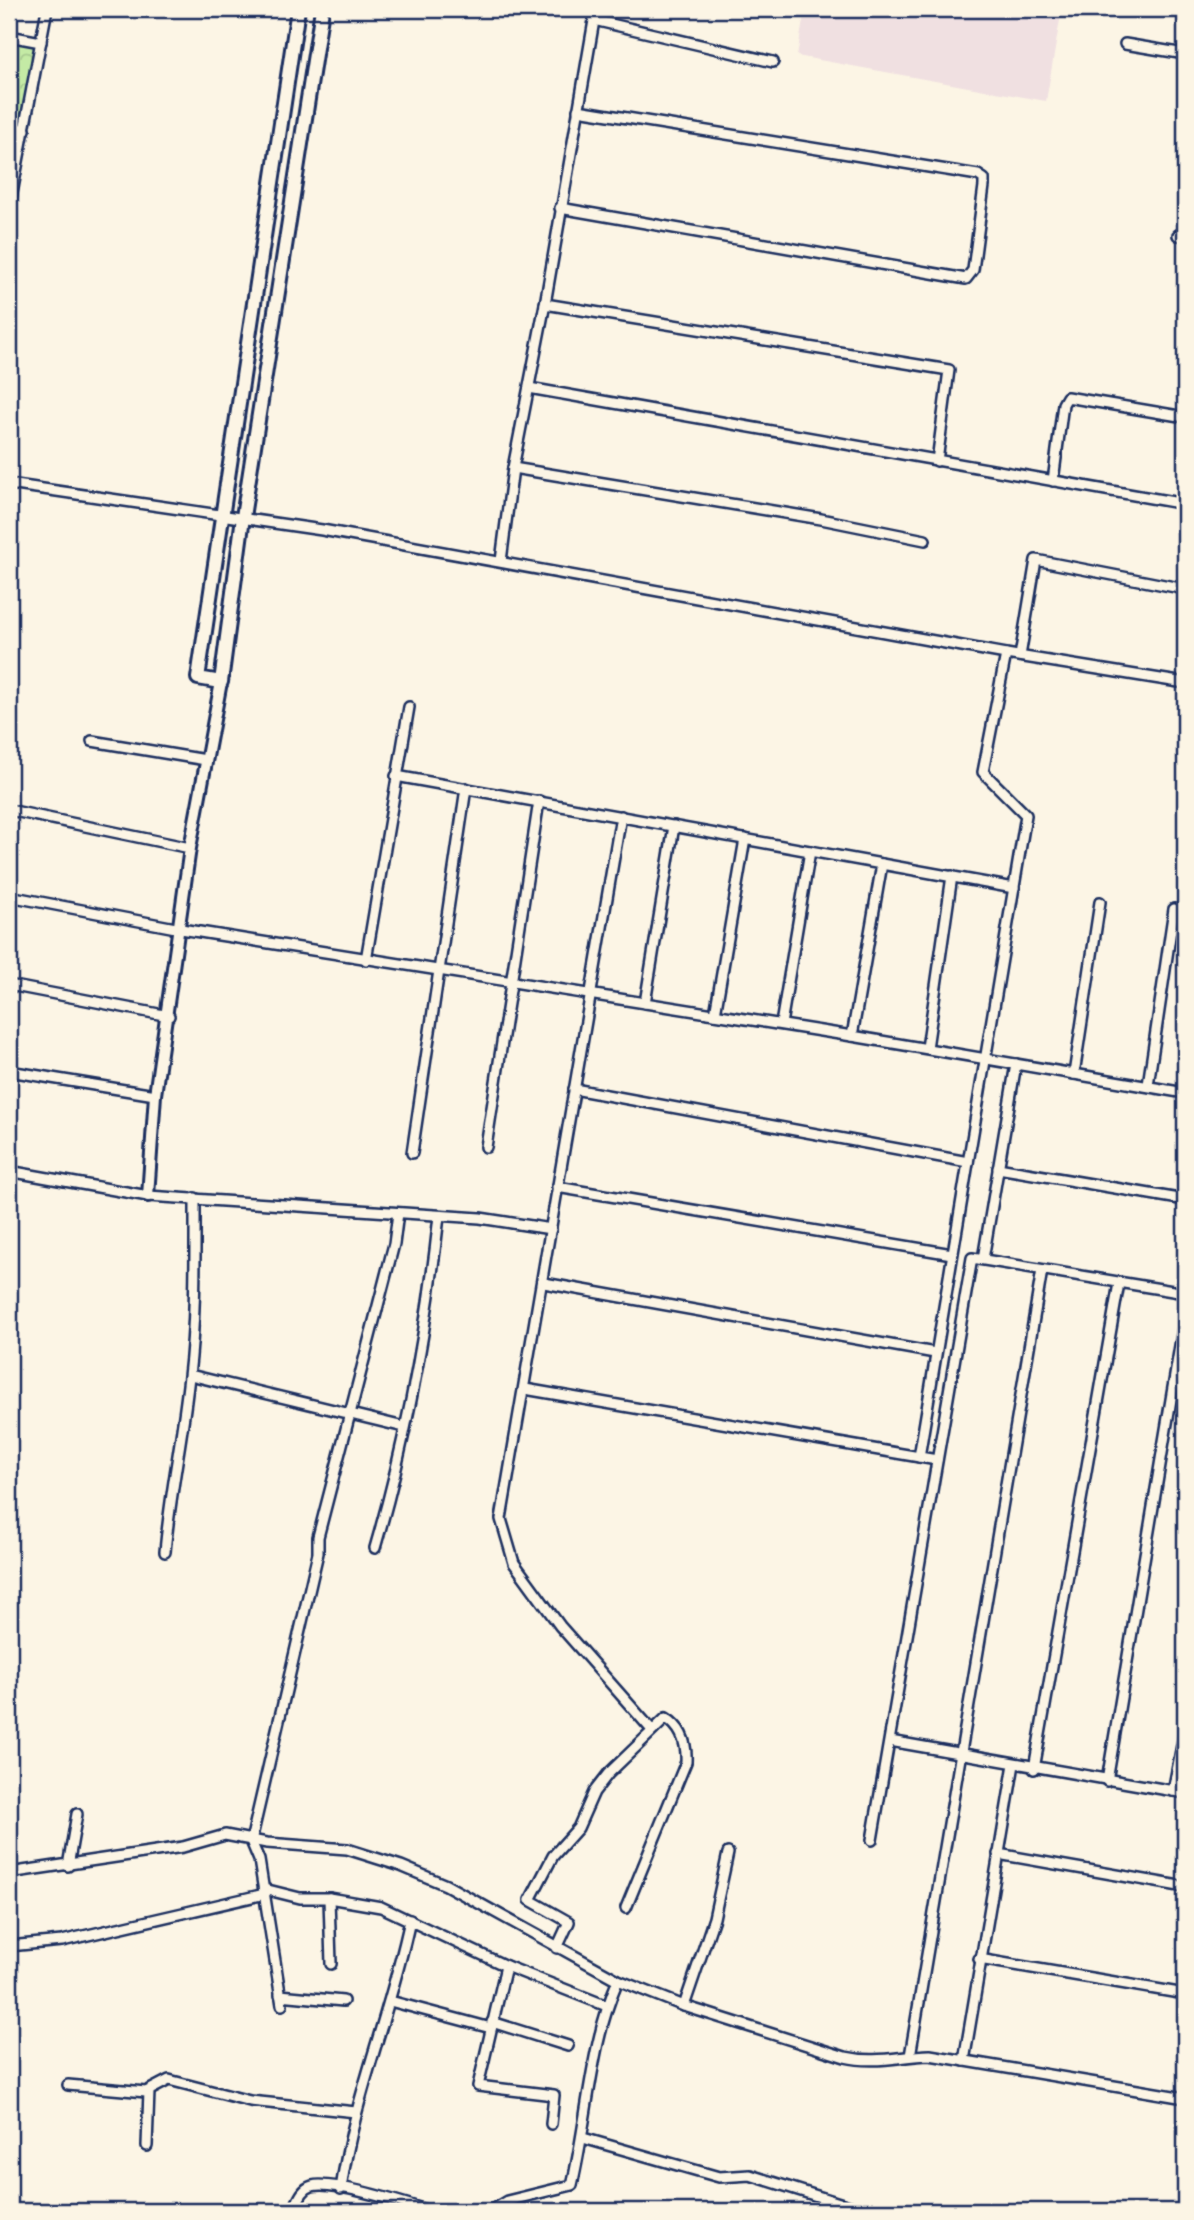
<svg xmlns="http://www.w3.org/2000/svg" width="1194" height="2220" font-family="Itim,sans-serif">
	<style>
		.built { fill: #f0e0e1 }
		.forest { fill: url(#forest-crowns); stroke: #708c82; stroke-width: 2 }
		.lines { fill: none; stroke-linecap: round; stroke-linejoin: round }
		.minor-casing { stroke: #1b2f5e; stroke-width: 14 }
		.tertiary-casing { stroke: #1b2f5e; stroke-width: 16 }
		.secondary-casing { stroke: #1b2f5e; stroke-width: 18 }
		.minor { stroke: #fcf5e5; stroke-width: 9 }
		.tertiary { stroke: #fcf5e5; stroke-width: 10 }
		.secondary { stroke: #fcf5e5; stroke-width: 12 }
	</style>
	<defs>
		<pattern id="forest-crowns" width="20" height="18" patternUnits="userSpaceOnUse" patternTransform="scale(1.75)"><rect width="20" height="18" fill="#c4eaa5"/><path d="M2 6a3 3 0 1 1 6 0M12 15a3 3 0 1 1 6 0" fill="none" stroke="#a8c990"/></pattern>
	</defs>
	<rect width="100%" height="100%" fill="#fcf5e5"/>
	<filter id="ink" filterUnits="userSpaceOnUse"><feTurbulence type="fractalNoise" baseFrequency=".0143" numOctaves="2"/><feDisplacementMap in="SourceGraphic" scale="14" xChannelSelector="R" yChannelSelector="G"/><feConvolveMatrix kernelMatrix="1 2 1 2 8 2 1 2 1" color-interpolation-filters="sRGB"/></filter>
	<g filter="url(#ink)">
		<!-- built -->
		<path class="built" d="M805 9H1034L1061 14 1046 101 797 56Z"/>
		<!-- forest -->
		<path class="forest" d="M9 36 41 42 25 130 9 127Z"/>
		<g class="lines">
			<defs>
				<g id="minor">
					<path d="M594 20 773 62"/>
					<path d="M9 36 41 42"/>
					<path d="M1125 44 1185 54"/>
					<path d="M9 127 25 130"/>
					<path d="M560 208 966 279 973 270 984 186V179L978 175 578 110"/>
					<path d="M9 209 47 9"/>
					<path d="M1178 235 1185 236"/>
					<path d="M545 304 949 370 937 461"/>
					<path d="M529 388 1185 504"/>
					<path d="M513 468 821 519 925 540"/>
					<path d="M1053 481 1063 404 1067 397 1185 417"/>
					<path d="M9 484 322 530 1006 654 1185 683"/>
					<path d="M501 561 513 468 545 304 596 9"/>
					<path d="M1020 656 1036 560 1185 589"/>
					<path d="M92 741 206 760"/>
					<path d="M396 776 1014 888"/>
					<path d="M9 810 190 848"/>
					<path d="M621 816 501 1519 514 1563 560 1626 651 1729"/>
					<path d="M9 896 181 929 852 1036 1185 1093"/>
					<path d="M366 960 409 707"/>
					<path d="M9 985 169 1016"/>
					<path d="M645 1003 674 826"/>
					<path d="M715 1014 745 839"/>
					<path d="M781 1024 810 851"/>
					<path d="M852 1036 882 864"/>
					<path d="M927 1048 952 876"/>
					<path d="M9 1071 155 1095"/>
					<path d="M1074 1074 1100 902"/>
					<path d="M1148 1085 1174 909"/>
					<path d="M574 1089 968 1162"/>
					<path d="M486 1147 539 801"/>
					<path d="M412 1153 466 788"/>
					<path d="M998 1168 1185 1200"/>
					<path d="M9 1171 148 1196 480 1218 551 1229"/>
					<path d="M557 1187 952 1254"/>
					<path d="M983 1259 1016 1064"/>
					<path d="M544 1283 935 1353"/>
					<path d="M190 1375 404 1427"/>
					<path d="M525 1389 937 1460"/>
					<path d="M919 1457 1026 815 983 772 1006 654"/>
					<path d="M375 1548C406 1441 427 1328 439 1216"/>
					<path d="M165 1552C170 1493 183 1435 189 1376 196 1317 195 1257 195 1198"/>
					<path d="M890 1741 1185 1793"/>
					<path d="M1034 1769 1119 1283"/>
					<path d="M1107 1781 1185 1316"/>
					<path d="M1173 1791 1185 1730"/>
					<path d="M872 1840 972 1258 1185 1293"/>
					<path d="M998 1854 1185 1887"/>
					<path d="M68 1866 77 1814"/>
					<path d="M9 1873 183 1847 225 1835 267 1843 347 1849 401 1866 446 1885 618 1980 684 2006 845 2057C875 2064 900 2056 930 2055L1185 2098"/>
					<path d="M264 1889 300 1898H329L381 1907 506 1966 607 2006"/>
					<path d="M329 1898 331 1964"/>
					<path d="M9 1946 62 1941 265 1894"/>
					<path d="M557 1948 569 1922 530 1900 553 1856 578 1828 594 1792 608 1774 666 1718C682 1728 687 1744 686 1762L626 1908"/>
					<path d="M979 1959 1185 1994"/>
					<path d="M506 1966 478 2086 554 2095 551 2124"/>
					<path d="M280 1995 343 2001"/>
					<path d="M390 2001 491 2028"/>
					<path d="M282 2005 259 1860 251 1841 318 1553V1537L394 1244 398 1213"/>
					<path d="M684 2006 714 1918 728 1853"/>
					<path d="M492 2022 568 2046"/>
					<path d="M910 2056 1042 1270"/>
					<path d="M964 2061 1014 1764"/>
					<path d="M68 2085 146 2092 169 2080 250 2101 356 2112"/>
					<path d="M583 2138 719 2177 750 2175 865 2211"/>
					<path d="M147 2146 149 2091"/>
					<path d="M341 2189C354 2097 391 2011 410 1920"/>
					<path d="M293 2211C298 2202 301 2189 312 2186 333 2180 407 2204 429 2211"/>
					<path d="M490 2211 507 2201 572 2185C588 2118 590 2044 618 1980"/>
				</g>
				<path id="tertiary" d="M148 1196 155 1095 190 848 221 682"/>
				<path id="secondary" d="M298 9 198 678 221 682 243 517 322 9"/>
			</defs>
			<!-- minor casing -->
			<use href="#minor" class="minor-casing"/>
			<!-- tertiary casing -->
			<use href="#tertiary" class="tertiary-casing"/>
			<!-- secondary casing -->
			<use href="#secondary" class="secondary-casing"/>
			<!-- minor -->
			<use href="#minor" class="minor"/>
			<!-- tertiary -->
			<use href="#tertiary" class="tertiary"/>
			<!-- secondary -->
			<use href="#secondary" class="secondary"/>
		</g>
	</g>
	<!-- margin -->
	<rect width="1194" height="2220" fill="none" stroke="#fcf5e5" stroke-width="35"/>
	<rect x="18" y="18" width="1159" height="2185" fill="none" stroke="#1b2f5e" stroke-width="2.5" filter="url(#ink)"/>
</svg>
